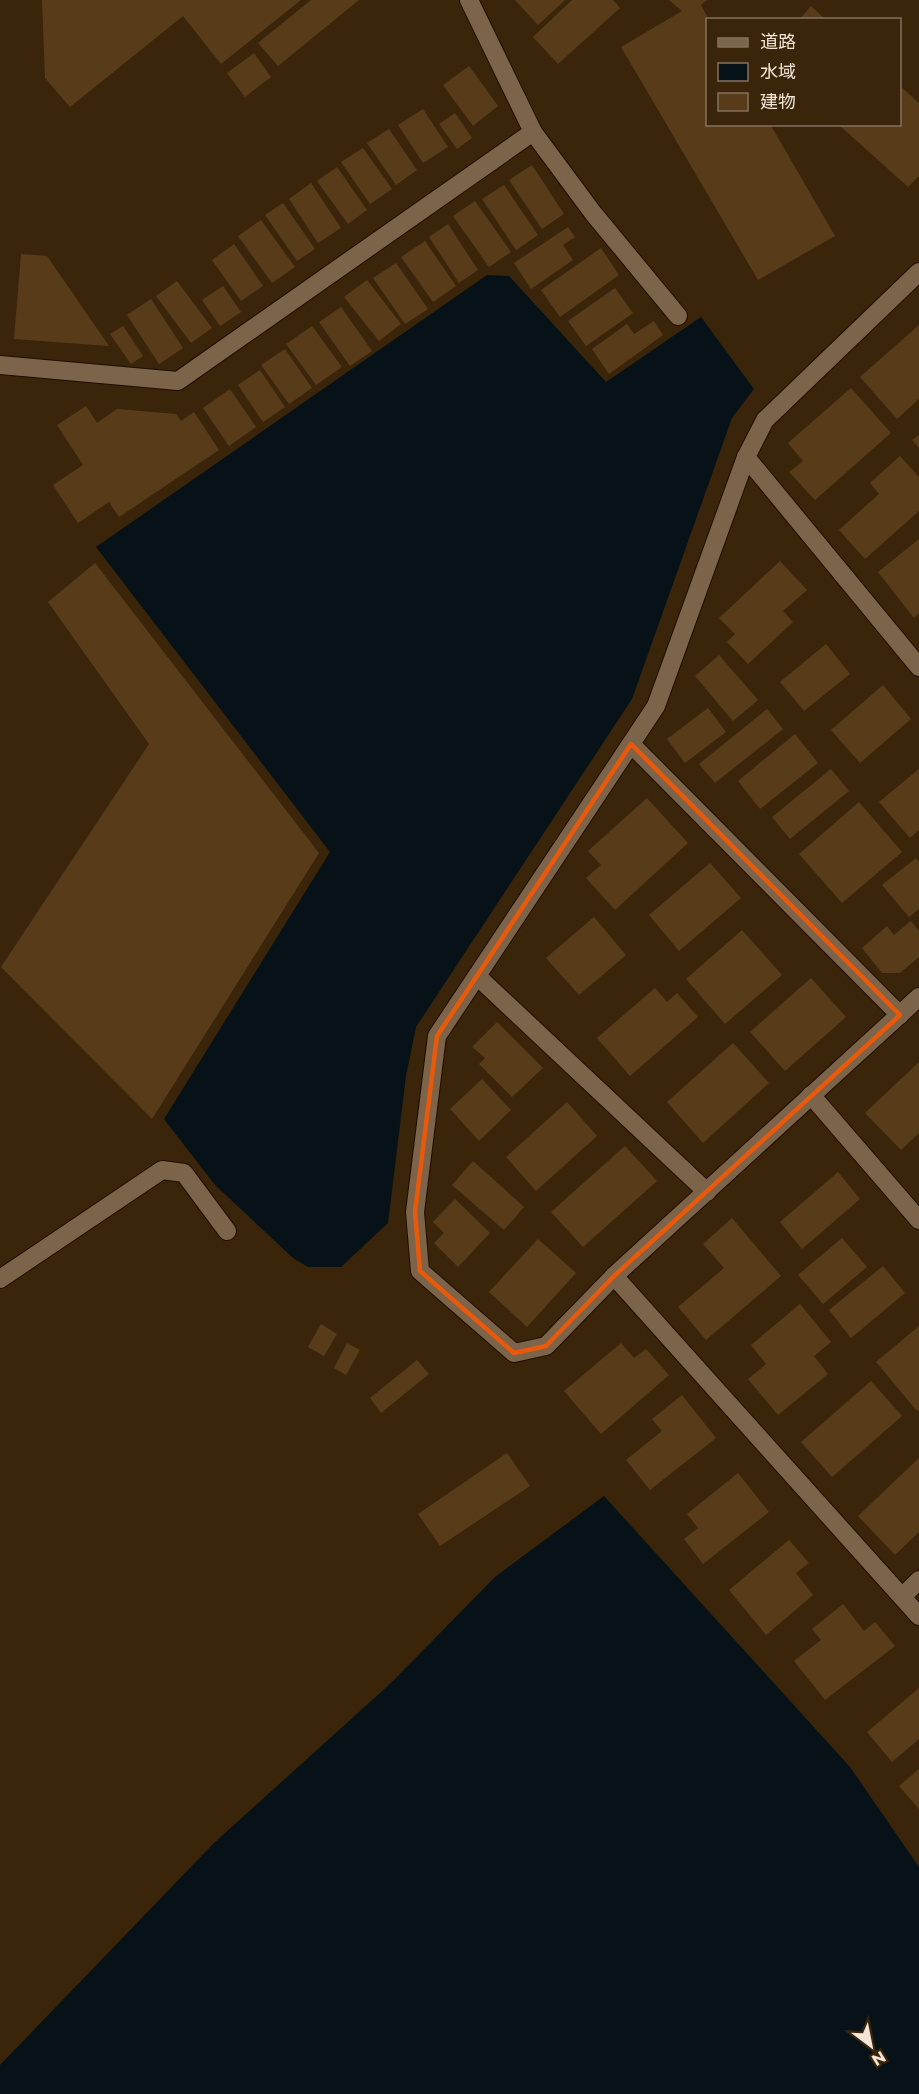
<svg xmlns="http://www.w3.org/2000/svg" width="919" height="2094" font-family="Montserrat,'Noto Sans JP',sans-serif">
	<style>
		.water { fill: #061217 }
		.building { fill: #583c19 }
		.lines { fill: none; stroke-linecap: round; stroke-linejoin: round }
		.street-casing { stroke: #200d00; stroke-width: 20 }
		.street { stroke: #7b6449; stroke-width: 18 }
		.marked { fill: none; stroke: #e8590c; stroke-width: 4.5; stroke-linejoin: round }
	</style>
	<rect width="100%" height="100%" fill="#3a250b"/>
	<!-- water -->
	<g class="water">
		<path d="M487 275 509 276 606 382 701 317 754 389 732 418 632 699 416 1027 406 1076 388 1223 341 1267H308L293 1258 215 1185 164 1119 330 852 96 547Z"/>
		<path d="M604 1496 850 1767 919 1867V2094H0V2065L214 1843 391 1683 495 1577Z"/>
	</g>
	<!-- building -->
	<g class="building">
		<path d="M42 0H301L221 64 183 16 70 107 45 78Z"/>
		<path d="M311 0H359L278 66 258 43Z"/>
		<path d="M515 0H565L538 25Z"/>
		<path d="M572 0H613L620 8 558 64 533 37Z"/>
		<path d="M669 0H707L701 5 709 20H708V124H770L835 236 758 280 621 47 682 11Z"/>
		<path d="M811 6 826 20H799Z"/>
		<path d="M254 53 271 77 245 97 227 73Z"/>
		<path d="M469 66 498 106 473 126 443 85Z"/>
		<path d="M900 86 919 103V176L908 187 838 124H900Z"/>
		<path d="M423 109 448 147 423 163 398 125Z"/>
		<path d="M455 113 472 138 457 149 439 124Z"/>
		<path d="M389 129 417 170 396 185 367 143Z"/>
		<path d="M363 148 392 189 370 204 341 162Z"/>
		<path d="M532 165 564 214 542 229 509 180Z"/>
		<path d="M337 167 367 210 348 224 317 181Z"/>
		<path d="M311 183 341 228 318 243 289 199Z"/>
		<path d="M504 185 538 235 516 250 482 199Z"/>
		<path d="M475 201 511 252 489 267 453 216Z"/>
		<path d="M283 203 315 249 297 261 265 215Z"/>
		<path d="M261 220 295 267 272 283 238 236Z"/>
		<path d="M448 224 478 270 459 283 429 237Z"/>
		<path d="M568 227 575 237 563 245 573 260 531 289 514 263Z"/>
		<path d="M425 241 456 286 433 302 401 257Z"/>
		<path d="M234 244 263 286 241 301 212 260Z"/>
		<path d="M601 248 619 275 560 317 541 290Z"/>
		<path d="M21 254 47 256 109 346 14 339Z"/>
		<path d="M396 263 428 309 405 324 373 278Z"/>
		<path d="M367 280 401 324 379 341 344 297Z"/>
		<path d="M177 281 212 328 191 343 156 296Z"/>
		<path d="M223 286 241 312 220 326 202 300Z"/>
		<path d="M615 288 633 313 586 346 568 321Z"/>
		<path d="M151 299 183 348 159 364 127 315Z"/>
		<path d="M341 307 372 351 350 366 319 322Z"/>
		<path d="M654 321 663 335 609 374 592 349 627 324 634 334Z"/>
		<path d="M919 325V399L897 419 860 377Z"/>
		<path d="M123 326 143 356 131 364 110 334Z"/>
		<path d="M312 326 342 367 316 385 286 344Z"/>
		<path d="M285 349 312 388 289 404 261 365Z"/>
		<path d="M260 370 285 407 263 422 238 385Z"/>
		<path d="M851 388 891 433 815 500 789 472 803 461 788 443Z"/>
		<path d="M230 389 256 427 229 446 203 408Z"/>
		<path d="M86 406 97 423 117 409 176 414 181 421 194 412 219 450 119 517 109 502 78 523 53 485 83 465 57 425Z"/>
		<path d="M919 435V448L912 440Z"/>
		<path d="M900 456 919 477V511L865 559 839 530 879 494 870 483Z"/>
		<path d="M919 539V613L914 618 878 572Z"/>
		<path d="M780 561 807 590 783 611 793 622 748 664 727 642 735 634 719 618Z"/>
		<path d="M95 563 319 853 152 1119 1 967 149 744 48 602Z"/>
		<path d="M826 644 850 674 804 711 780 682Z"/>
		<path d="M719 655 758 700 733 721 695 676Z"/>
		<path d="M883 685 911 719 860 763 831 730Z"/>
		<path d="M708 708 726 732 685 763 667 739Z"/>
		<path d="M767 709 783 729 715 783 699 764Z"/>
		<path d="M795 734 818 763 760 809 738 781Z"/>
		<path d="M831 769 849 791 790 839 772 817Z"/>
		<path d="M919 769V830L910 838 879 802Z"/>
		<path d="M647 798 688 843 615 910 586 878 601 865 588 851Z"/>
		<path d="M859 802 902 852 842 903 799 854Z"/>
		<path d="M916 858 919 862V909L909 917 882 885Z"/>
		<path d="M710 863 741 898 679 951 649 915Z"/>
		<path d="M594 917 626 955 579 995 546 958Z"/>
		<path d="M911 921 919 931V957L900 973H882L862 948 887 926 894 935Z"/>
		<path d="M742 930 782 975 725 1024 686 979Z"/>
		<path d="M811 978 846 1017 785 1071 750 1032Z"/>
		<path d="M655 988 667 1002 677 993 698 1017 630 1076 597 1038Z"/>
		<path d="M497 1022 543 1068 512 1097 479 1064 485 1058 472 1047Z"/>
		<path d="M733 1043 769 1083 703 1143 667 1102Z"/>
		<path d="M919 1062V1133L901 1150 865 1113Z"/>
		<path d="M482 1079 511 1110 479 1141 450 1109Z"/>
		<path d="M567 1102 597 1136 536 1191 506 1157Z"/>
		<path d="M625 1146 657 1181 583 1247 551 1212Z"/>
		<path d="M473 1161 524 1207 504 1230 452 1185Z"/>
		<path d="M838 1172 860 1199 802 1249 780 1222Z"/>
		<path d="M455 1199 490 1233 458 1267 434 1243 444 1233 433 1222Z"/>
		<path d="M732 1218 781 1276 706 1340 678 1307 724 1268 703 1244Z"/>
		<path d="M842 1238 867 1267 823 1304 798 1275Z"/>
		<path d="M538 1239 576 1273 527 1327 489 1292Z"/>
		<path d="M883 1266 905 1293 851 1338 829 1310Z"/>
		<path d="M800 1304 831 1342 814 1356 828 1374 778 1415 748 1379 766 1364 751 1345Z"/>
		<path d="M321 1324 337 1334 324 1356 308 1347Z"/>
		<path d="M919 1326V1410L917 1411 876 1362Z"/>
		<path d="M347 1343 360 1350 346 1375 334 1368Z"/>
		<path d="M621 1343 634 1358 646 1349 669 1375 601 1434 564 1391Z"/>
		<path d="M417 1360 429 1374 381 1413 370 1398Z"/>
		<path d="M871 1381 902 1416 832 1477 801 1442Z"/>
		<path d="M682 1395 716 1438 650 1490 626 1460 662 1431 652 1419Z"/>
		<path d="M507 1453 530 1486 440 1546 418 1514Z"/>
		<path d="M919 1458V1532L895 1555 858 1516Z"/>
		<path d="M738 1473 769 1512 703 1564 684 1539 698 1528 687 1514Z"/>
		<path d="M789 1540 809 1563 796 1573 813 1595 766 1635 729 1590Z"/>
		<path d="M843 1604 864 1631 875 1622 895 1646 825 1700 794 1661 821 1640 812 1629Z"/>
		<path d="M919 1688V1739L892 1762 867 1732Z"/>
		<path d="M919 1769V1809L899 1786Z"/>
	</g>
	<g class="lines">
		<defs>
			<g id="street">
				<path d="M469 0 533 132 593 213 678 316"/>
				<path d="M919 272 765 420 746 457 656 706 437 1036 415 1212 420 1271 514 1353 546 1346 614 1276 919 997"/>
				<path d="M0 365 178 381 533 132"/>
				<path d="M746 457 919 667"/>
				<path d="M631 744 900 1015"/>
				<path d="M477 976 707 1192"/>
				<path d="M811 1095 919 1220"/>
				<path d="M614 1276 919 1616"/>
				<path d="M0 1279 162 1170 184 1173 227 1231"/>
				<path d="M903 1596 919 1580"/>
			</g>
		</defs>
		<!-- street casing -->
		<use href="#street" class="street-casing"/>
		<!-- street -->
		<use href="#street" class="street"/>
	</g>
	<!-- marked area -->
	<path class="marked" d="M631 744 900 1015 614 1276 546 1346 514 1353 420 1271 415 1212 437 1036Z"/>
	<!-- legend -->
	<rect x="706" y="18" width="195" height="108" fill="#3a250b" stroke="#84725d" stroke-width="1.5"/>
	<rect x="718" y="38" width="30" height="9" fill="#7b6449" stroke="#84725d" stroke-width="1.5"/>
	<text x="760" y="48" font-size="18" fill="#f3e5d7">道路</text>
	<rect x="718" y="63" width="30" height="18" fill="#061217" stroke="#84725d" stroke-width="1.5"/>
	<text x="760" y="78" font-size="18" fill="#f3e5d7">水域</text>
	<rect x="718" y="93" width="30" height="18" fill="#583c19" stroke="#84725d" stroke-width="1.5"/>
	<text x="760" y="108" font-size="18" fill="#f3e5d7">建物</text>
	<!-- north arrow -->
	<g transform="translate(871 2046) rotate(148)" stroke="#3a250b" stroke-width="4.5" paint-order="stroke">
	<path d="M0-4.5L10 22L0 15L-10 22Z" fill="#f3e5d7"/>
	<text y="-9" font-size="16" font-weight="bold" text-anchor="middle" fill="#f3e5d7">N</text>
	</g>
</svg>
